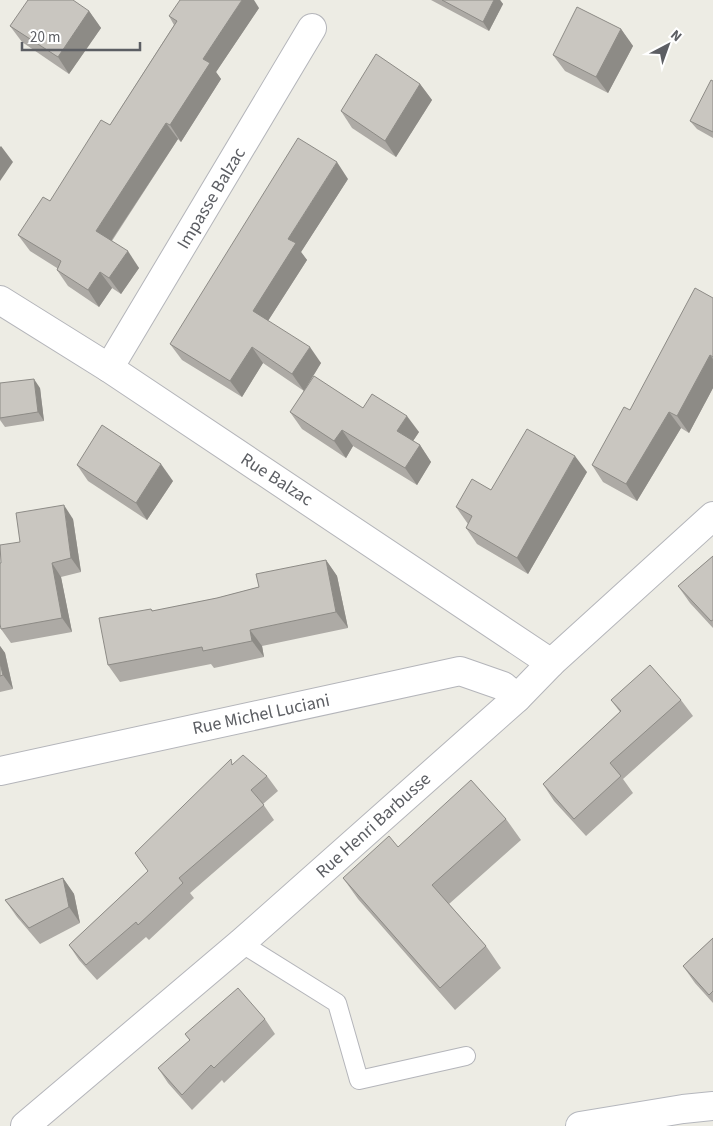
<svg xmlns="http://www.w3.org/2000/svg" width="713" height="1126" font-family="'Source Sans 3',sans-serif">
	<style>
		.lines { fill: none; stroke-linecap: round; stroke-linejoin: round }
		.service-casing { stroke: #b4b5ba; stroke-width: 20 }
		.minor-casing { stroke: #b4b5ba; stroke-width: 30 }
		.secondary-casing { stroke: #b5b7bd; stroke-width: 30 }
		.service { stroke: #fff; stroke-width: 18 }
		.minor { stroke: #fff; stroke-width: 28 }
		.secondary { stroke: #fff; stroke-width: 28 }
		.wall { fill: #adaaa5 }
		.shaded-wall { fill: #8d8b86 }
		.building { fill: #c9c6c0; stroke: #8d8b86 }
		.labels { text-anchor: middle; stroke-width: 4; stroke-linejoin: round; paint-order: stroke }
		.street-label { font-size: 18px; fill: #5c5e63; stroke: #fff }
	</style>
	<rect width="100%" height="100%" fill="#edece4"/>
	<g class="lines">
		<defs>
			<path id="service" d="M241 943 337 1003 359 1080 466 1056"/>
			<g id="minor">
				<path d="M0 300 109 368 551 663"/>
				<path d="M109 368 312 28"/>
				<path d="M0 771 460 671 503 686 517 698"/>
				<path d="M25 1126 241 943 517 698 551 663 713 516"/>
			</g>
			<path id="secondary" d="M580 1126 683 1109 713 1106"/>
		</defs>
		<!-- service casing -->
		<use href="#service" class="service-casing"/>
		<!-- minor casing -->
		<use href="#minor" class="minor-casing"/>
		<!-- secondary casing -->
		<use href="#secondary" class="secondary-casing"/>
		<!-- service -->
		<use href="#service" class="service"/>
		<!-- minor -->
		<use href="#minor" class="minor"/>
		<!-- secondary -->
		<use href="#secondary" class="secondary"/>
	</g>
	<!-- wall -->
	<g class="wall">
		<path d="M431 0H500L503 4 489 31Z"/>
		<path d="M259 8 216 72 221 79 181 142 178 139 112 241 139 268 121 294 112 288 99 307 68 286 57 270V268L30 251 18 235 50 201 110 125 174 25 169 16Z"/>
		<path d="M89 11 101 28 69 74 22 42 10 26Z"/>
		<path d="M621 29 633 46 608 93 565 71 553 55Z"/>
		<path d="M713 81V138L697 129 690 121Z"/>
		<path d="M420 84 432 100 396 157 352 128 341 111Z"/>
		<path d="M348 179 301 252 307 260 268 321 321 363 304 391 263 363 242 397 182 360 170 344Z"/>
		<path d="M713 298V388L689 433 681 428 637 501 603 482 592 465 630 410Z"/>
		<path d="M0 383 40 388 44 421 5 427 0 420Z"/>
		<path d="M363 408 419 432 413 441 420 445 431 462 417 485 353 446 346 458 302 429 290 412Z"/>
		<path d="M77 465 173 481 147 520 88 481Z"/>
		<path d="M587 472 528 574 477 544 466 528 468 524 456 507 491 490Z"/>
		<path d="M73 519 81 572 61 577 72 632 11 643 1 629V563L20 542Z"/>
		<path d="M713 556V628L690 603 678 586Z"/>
		<path d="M326 560 337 576 348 628 262 646 264 657 214 668 211 664 120 682 108 665 151 609 153 611 217 598 259 587Z"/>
		<path d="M0 646 5 653 13 689 0 692Z"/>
		<path d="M611 700H681L693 716 623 779 633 793 586 836 554 801 543 784 620 712Z"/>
		<path d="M233 764 267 776 278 791 263 804 274 820 190 893 194 898 149 940 146 937 97 980 79 960 69 945 148 871Z"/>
		<path d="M506 819 521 840 449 904 486 946 501 968 455 1010 358 899 343 878 398 847Z"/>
		<path d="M63 878 74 894 80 923 40 944 17 917 5 900Z"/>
		<path d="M713 938V1003L695 983 683 966Z"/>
		<path d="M265 1019 275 1034 224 1083 222 1080 192 1110 168 1083 158 1068 190 1041 185 1034Z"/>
	</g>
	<!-- shaded-wall -->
	<g class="shaded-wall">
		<path d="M242 0H254L259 8 216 72 221 79 181 142 170 125 203 59Z"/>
		<path d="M494 0H500L503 4 489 31 483 22Z"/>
		<path d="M89 11 101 28 69 74 58 57Z"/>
		<path d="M621 29 633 46 608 93 596 77Z"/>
		<path d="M420 84 432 100 396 157 385 141Z"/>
		<path d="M166 123 178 139 107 247 96 231Z"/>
		<path d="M1 146 13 162 0 181V147Z"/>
		<path d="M337 162 348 179 301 252 307 260 264 327 253 311 288 239Z"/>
		<path d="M128 251 139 268 121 294 109 278Z"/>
		<path d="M100 272 112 288 99 307 88 290Z"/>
		<path d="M252 347 263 363 242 397 230 381Z"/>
		<path d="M310 347 321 363 304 391 292 374Z"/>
		<path d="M710 355 713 359V388L689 433 677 416Z"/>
		<path d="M34 379 40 388 44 421 38 412Z"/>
		<path d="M669 412 681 428 637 501 626 484Z"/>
		<path d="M407 416 419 432 409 447 397 431Z"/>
		<path d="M342 430 353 446 346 458 334 441Z"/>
		<path d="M420 445 431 462 417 485 405 468Z"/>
		<path d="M575 456 587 472 528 574 517 558Z"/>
		<path d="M161 464 173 481 147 520 136 503Z"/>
		<path d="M64 505 73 519 81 572 71 558Z"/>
		<path d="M326 560 337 576 348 628 336 612Z"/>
		<path d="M52 563 61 577 72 632 62 618Z"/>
		<path d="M250 630 262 646 264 657 252 641Z"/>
		<path d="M0 646 5 653 13 689 3 675 0 663Z"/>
		<path d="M63 878 74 894 80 923 69 907Z"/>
	</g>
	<!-- building -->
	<g class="building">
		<path d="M28 0H73L89 11 58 57 10 26Z"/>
		<path d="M180 0H242L203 59 210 63 170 125 166 123 96 231 128 251 109 278 100 272 88 290 57 270 61 261 18 235 43 197 50 201 101 120 110 125 177 21 169 16Z"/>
		<path d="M442 0H494L483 22Z"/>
		<path d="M577 7 621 29 596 77 553 55Z"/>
		<path d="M376 54 420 84 385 141 341 111Z"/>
		<path d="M711 80 713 81V132L690 121Z"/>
		<path d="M298 138 337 162 288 239 296 243 253 311 310 347 292 374 252 347 230 381 170 344Z"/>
		<path d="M695 288 713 298V357L710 355 677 416 669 412 626 484 592 465 624 407 630 410Z"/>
		<path d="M314 376 363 408 372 394 407 416 397 431 420 445 405 468 342 430 334 441 290 412Z"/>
		<path d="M34 379 38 412 0 418V383Z"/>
		<path d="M102 425 161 464 136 503 77 465Z"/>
		<path d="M527 429 575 456 517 558 466 528 472 516 456 507 472 479 491 490Z"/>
		<path d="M64 505 71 558 52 563 62 618 1 629 0 624V563H1L0 545 20 542 16 513Z"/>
		<path d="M713 556V620L711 621 678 586Z"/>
		<path d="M326 560 336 612 250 630 252 641 203 651 202 647 108 665 99 618 151 609 152 611 217 598 259 587 256 574Z"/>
		<path d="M0 663 3 675 0 676Z"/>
		<path d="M650 665 681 700 610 763 621 776 574 819 543 784 621 711 611 700Z"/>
		<path d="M243 755 267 776 251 790 264 805 179 878 183 883 138 925 136 922 86 965 69 945 148 871 135 853 231 759 232 765Z"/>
		<path d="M471 780 506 819 432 885 486 946 440 988 343 878 389 836 398 847Z"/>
		<path d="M63 878 69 907 29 928 5 900Z"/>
		<path d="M713 938V991L709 995 683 966Z"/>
		<path d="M238 988 265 1019 214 1068 211 1065 182 1095 158 1068 190 1040 185 1034Z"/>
	</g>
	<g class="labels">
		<!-- street labels -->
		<g class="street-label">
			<text transform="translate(211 198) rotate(-59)" y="6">Impasse Balzac</text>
			<text transform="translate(277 479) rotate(33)" y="6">Rue Balzac</text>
			<text transform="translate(261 714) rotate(-12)" y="6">Rue Michel Luciani</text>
			<text transform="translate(373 825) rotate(-42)" y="6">Rue Henri Barbusse</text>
		</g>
	</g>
	<!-- north arrow -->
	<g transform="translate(668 45) rotate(41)" stroke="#ffffff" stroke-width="4" paint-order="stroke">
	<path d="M0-4L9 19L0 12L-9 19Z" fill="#5c5e63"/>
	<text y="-8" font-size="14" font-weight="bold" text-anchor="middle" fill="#5c5e63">N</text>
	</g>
	<!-- scale -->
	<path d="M22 42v8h118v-8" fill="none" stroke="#5c5e63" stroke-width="2.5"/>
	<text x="30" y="42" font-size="15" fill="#5c5e63" stroke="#ffffff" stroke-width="4" paint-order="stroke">20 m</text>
</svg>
